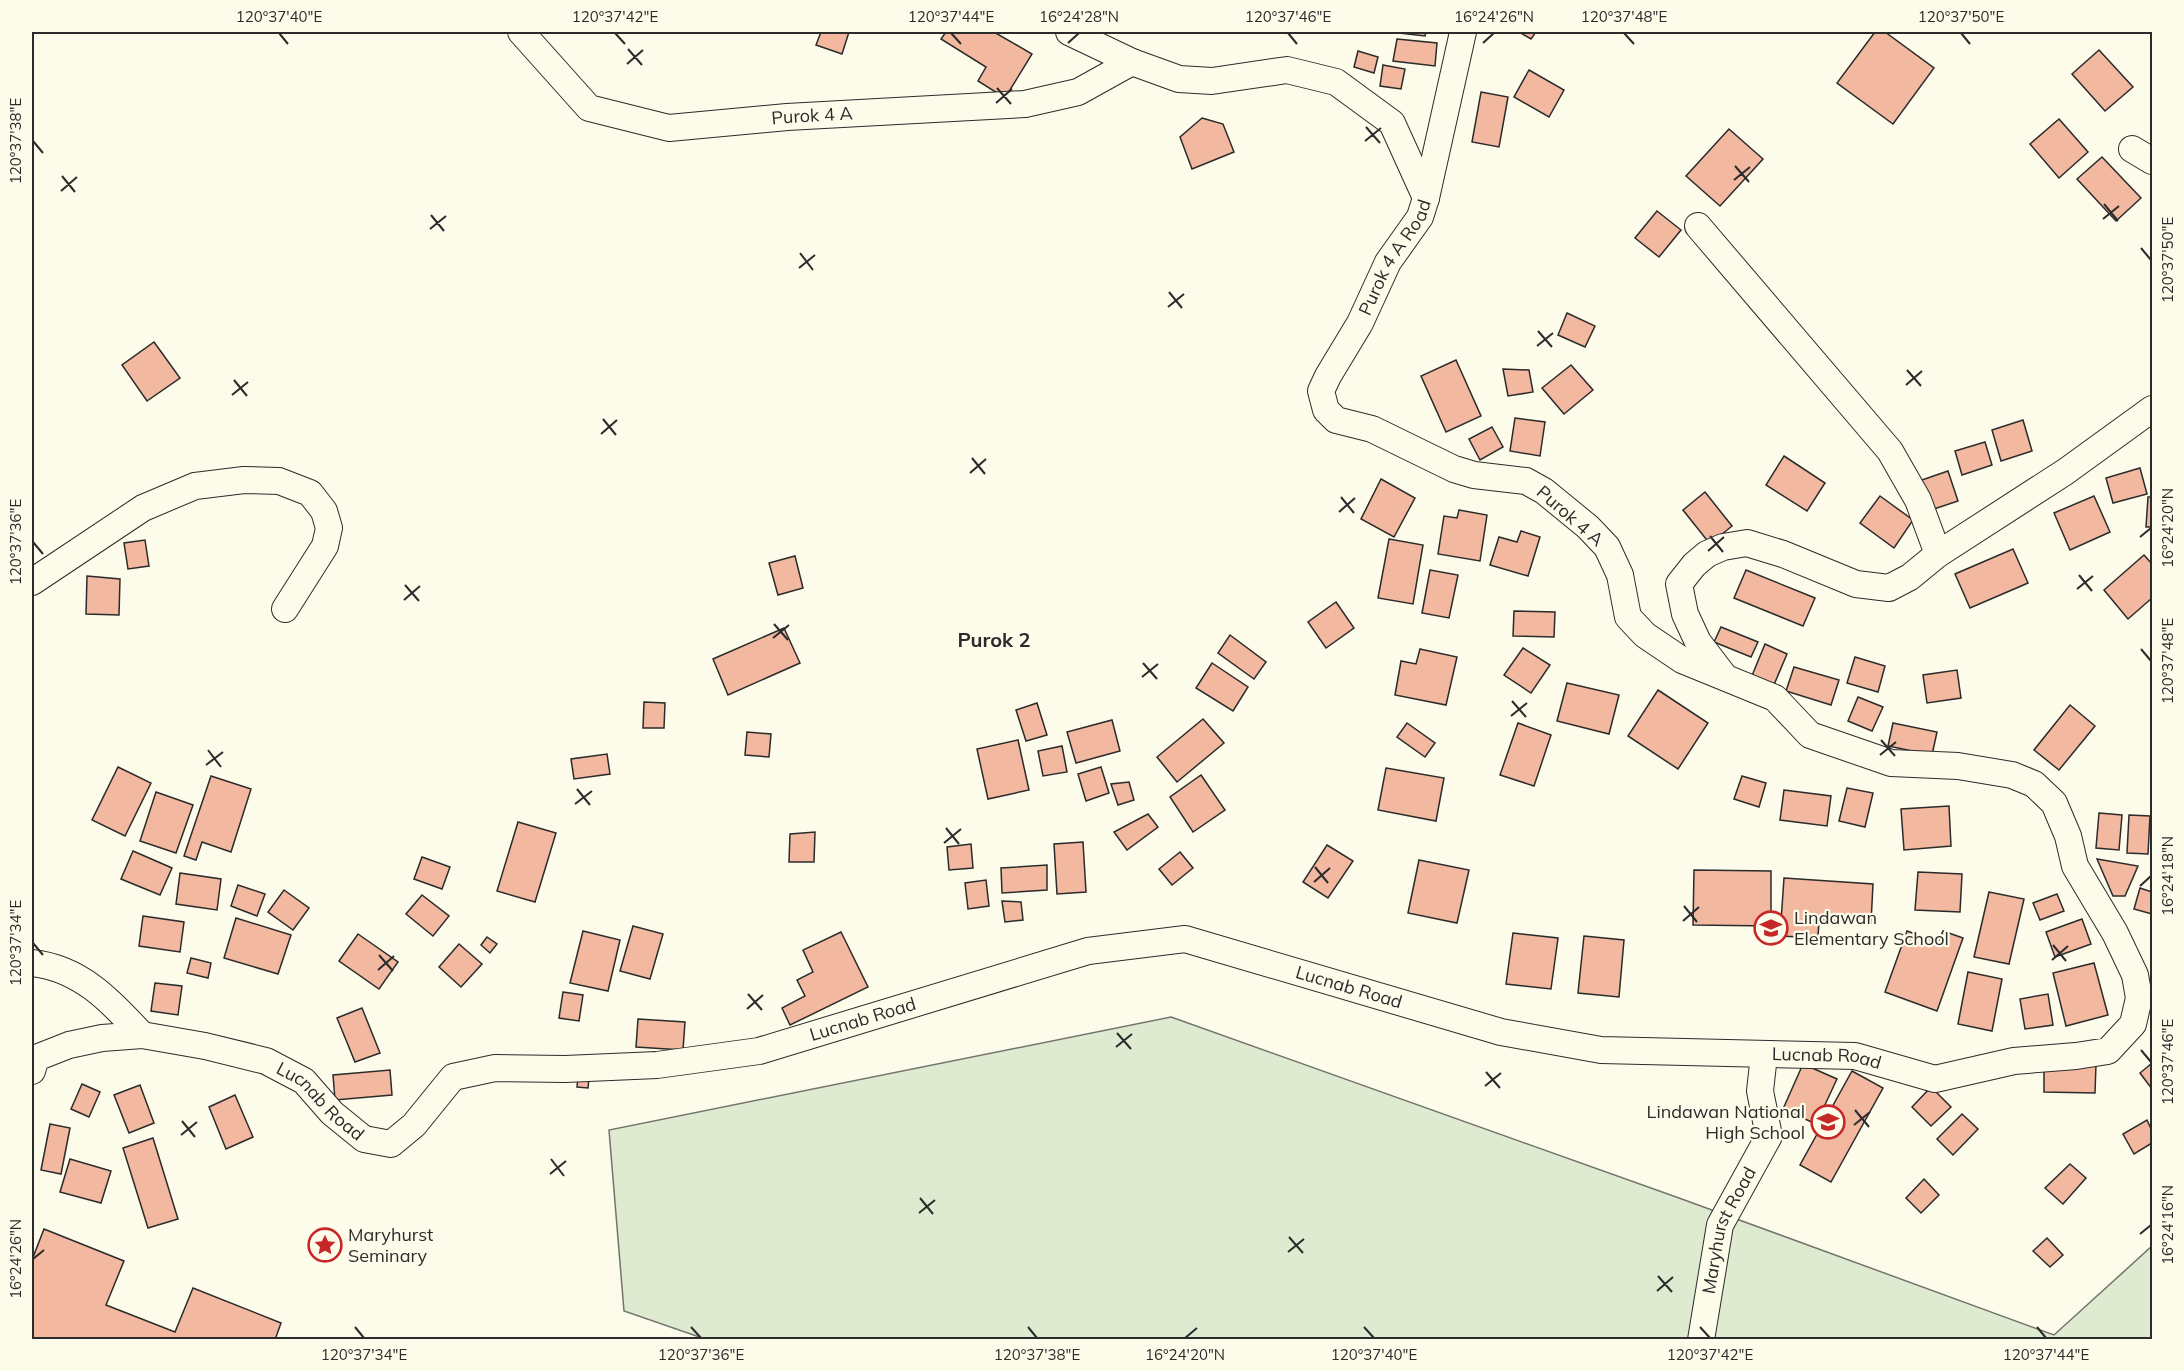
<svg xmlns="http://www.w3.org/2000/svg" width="2184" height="1371" font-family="Mulish,sans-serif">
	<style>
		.green { fill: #deebd1; stroke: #74746e; stroke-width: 1.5 }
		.building { fill: #f2b8a0; stroke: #2b2b2b; stroke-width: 1.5 }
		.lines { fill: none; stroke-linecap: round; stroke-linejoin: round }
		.minor-casing { stroke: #2b2b2b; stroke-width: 28 }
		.minor { stroke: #fdfbea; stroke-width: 26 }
		.ticks { fill: none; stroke: #2b2b2b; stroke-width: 2 }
		.labels { text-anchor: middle; stroke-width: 4.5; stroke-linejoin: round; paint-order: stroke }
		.street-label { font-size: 18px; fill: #2b2b2b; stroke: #fdfbea }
		.poi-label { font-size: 18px; fill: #2b2b2b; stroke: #fdfbea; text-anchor: start }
		.neighbourhood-label { font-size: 20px; font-weight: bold; fill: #2b2b2b; stroke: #fdfbea }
		.neatline { fill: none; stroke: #2b2b2b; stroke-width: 2 }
		.ticks-label { font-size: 15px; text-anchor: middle; fill: #2b2b2b }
	</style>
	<rect width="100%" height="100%" fill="#fdfbea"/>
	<!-- green -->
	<path class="green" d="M1171 1017 1679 1198 2054 1335 2152 1246V1339H705L624 1311 609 1130Z"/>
	<!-- building -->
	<g class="building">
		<path d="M821 32H849L842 54 816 45Z"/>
		<path d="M946 32H994L1032 54 1005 98 978 81 986 67 941 39Z"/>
		<path d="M1390 32H1426L1425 36Z"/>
		<path d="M1519 32H1536L1531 39Z"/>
		<path d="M1875 32H1885L1934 68 1893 124 1837 83Z"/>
		<path d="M1397 39 1437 43 1435 66 1393 61Z"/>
		<path d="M2099 50 2133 87 2105 111 2072 74Z"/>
		<path d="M1358 51 1378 57 1374 73 1354 67Z"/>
		<path d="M1383 65 1405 69 1401 89 1380 86Z"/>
		<path d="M1529 70 1564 90 1549 117 1514 97Z"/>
		<path d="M1481 92 1508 97 1499 147 1472 142Z"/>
		<path d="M1202 118 1223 124 1234 152 1192 169 1180 137Z"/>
		<path d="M2059 119 2088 152 2059 178 2030 144Z"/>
		<path d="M1729 129 1763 159 1720 206 1686 176Z"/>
		<path d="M2102 157 2141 198 2116 221 2077 179Z"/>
		<path d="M1657 211 1681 230 1659 257 1635 238Z"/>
		<path d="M1567 313 1595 326 1585 347 1558 335Z"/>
		<path d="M154 342 180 378 147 401 122 365Z"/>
		<path d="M1456 360 1481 416 1446 432 1421 376Z"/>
		<path d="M1571 365 1593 390 1564 414 1542 388Z"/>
		<path d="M1503 369 1529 370 1533 392 1508 396Z"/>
		<path d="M1515 418 1545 422 1540 456 1510 451Z"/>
		<path d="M2023 420 2032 451 2001 461 1992 430Z"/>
		<path d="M1492 427 1503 447 1480 460 1469 439Z"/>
		<path d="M1985 442 1992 465 1962 475 1955 451Z"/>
		<path d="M1784 456 1825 483 1807 511 1766 485Z"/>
		<path d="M2140 468 2147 494 2113 503 2106 478Z"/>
		<path d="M1948 471 1958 501 1928 511 1919 481Z"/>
		<path d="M1381 479 1415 498 1394 537 1361 519Z"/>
		<path d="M1705 492 1732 526 1710 544 1683 510Z"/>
		<path d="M1880 496 1913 520 1894 548 1860 523Z"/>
		<path d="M2094 496 2110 532 2070 550 2054 513Z"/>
		<path d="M2148 497H2152V527H2146Z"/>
		<path d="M1459 510 1487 515 1480 561 1438 554 1444 516 1457 518Z"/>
		<path d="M1521 531 1540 537 1528 576 1490 565 1499 537 1517 542Z"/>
		<path d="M1389 539 1423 545 1413 604 1378 598Z"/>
		<path d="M145 540 149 566 128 569 124 543Z"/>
		<path d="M2013 549 2028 583 1970 608 1955 574Z"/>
		<path d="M2144 555 2152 564V598L2128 619 2104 590Z"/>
		<path d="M795 556 803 588 778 595 769 563Z"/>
		<path d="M1430 570 1458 575 1449 618 1422 613Z"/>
		<path d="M1746 570 1815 598 1803 626 1734 598Z"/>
		<path d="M87 576 120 579 119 615 86 614Z"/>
		<path d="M1336 602 1354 628 1326 648 1308 622Z"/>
		<path d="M1514 611 1555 612 1554 637 1513 636Z"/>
		<path d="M1721 627 1758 642 1751 657 1714 642Z"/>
		<path d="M784 628 800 663 728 695 713 659Z"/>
		<path d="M1230 635 1266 662 1254 679 1218 653Z"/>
		<path d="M1765 644 1787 654 1773 687 1751 678Z"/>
		<path d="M1523 648 1550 665 1531 693 1504 675Z"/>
		<path d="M1420 649 1457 657 1446 705 1395 695 1401 661 1416 664Z"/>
		<path d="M1855 657 1885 666 1878 692 1847 683Z"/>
		<path d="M1212 663 1248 687 1233 711 1196 688Z"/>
		<path d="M1794 667 1839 680 1831 705 1786 691Z"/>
		<path d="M1957 670 1961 698 1927 703 1923 675Z"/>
		<path d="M1567 683 1619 695 1609 734 1557 721Z"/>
		<path d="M1658 690 1708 723 1678 769 1628 736Z"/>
		<path d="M1858 697 1883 707 1872 731 1848 721Z"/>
		<path d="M644 702 665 703 664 728H643Z"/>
		<path d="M1037 703 1047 735 1026 741 1016 710Z"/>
		<path d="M2070 705 2095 726 2059 770 2034 750Z"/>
		<path d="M1203 719 1224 743 1177 782 1157 757Z"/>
		<path d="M1112 720 1120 751 1076 763 1067 732Z"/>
		<path d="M1407 723 1435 743 1425 757 1397 737Z"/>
		<path d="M1518 723 1551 735 1534 786 1500 775Z"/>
		<path d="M1893 723 1937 732 1932 755 1888 746Z"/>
		<path d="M747 732 771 734 769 757 745 755Z"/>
		<path d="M1018 740 1029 790 988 799 977 749Z"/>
		<path d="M1062 746 1067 772 1043 776 1038 751Z"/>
		<path d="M607 754 610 774 574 779 571 759Z"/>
		<path d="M118 767 151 783 125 836 92 820Z"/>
		<path d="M1101 767 1109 793 1086 801 1078 774Z"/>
		<path d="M1386 768 1444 778 1436 821 1378 810Z"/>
		<path d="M1201 775 1225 810 1193 832 1170 797Z"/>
		<path d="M211 776 251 789 231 852 202 842 196 860 184 856Z"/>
		<path d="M1742 776 1766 783 1759 807 1734 799Z"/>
		<path d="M1129 782 1134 800 1118 805 1111 784Z"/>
		<path d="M1847 788 1873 793 1865 827 1839 821Z"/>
		<path d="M1784 790 1831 796 1827 826 1780 820Z"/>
		<path d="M156 792 193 805 176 853 140 841Z"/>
		<path d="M1949 806 1951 846 1904 850 1901 809Z"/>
		<path d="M2099 813 2122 815 2119 850 2096 848Z"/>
		<path d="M1148 814 1158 827 1127 850 1114 832Z"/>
		<path d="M2129 815 2150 816 2148 854 2127 853Z"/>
		<path d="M518 822 556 833 535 902 497 891Z"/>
		<path d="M815 832 814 862H789L790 834Z"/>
		<path d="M1083 842 1086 892 1057 894 1054 844Z"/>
		<path d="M971 844 973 868 949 870 947 847Z"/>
		<path d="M1327 845 1353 861 1328 898 1303 882Z"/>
		<path d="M133 851 172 868 160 895 121 879Z"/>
		<path d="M1180 852 1193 868 1172 885 1159 869Z"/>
		<path d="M422 857 450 867 442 889 414 879Z"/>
		<path d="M2097 859 2138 866 2125 896H2113Z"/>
		<path d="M1419 860 1469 870 1457 923 1408 913Z"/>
		<path d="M1047 865V890L1002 893 1001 868Z"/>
		<path d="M1694 870 1771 871V926L1693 925Z"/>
		<path d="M1918 872 1962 874 1960 912 1915 910Z"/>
		<path d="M180 873 221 879 217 910 176 904Z"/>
		<path d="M1784 878 1873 884 1871 923 1819 920 1818 938 1780 936Z"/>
		<path d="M986 880 989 906 968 909 965 883Z"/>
		<path d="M238 885 265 894 257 916 231 906Z"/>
		<path d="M2140 888 2152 892V914L2134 909Z"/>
		<path d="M284 890 309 908 293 930 268 912Z"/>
		<path d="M1989 892 2024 899 2009 964 1974 957Z"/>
		<path d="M2057 894 2064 911 2040 920 2033 903Z"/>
		<path d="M422 895 449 916 433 936 406 914Z"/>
		<path d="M1002 901 1021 902 1023 920 1005 922Z"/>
		<path d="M143 916 184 922 180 952 139 946Z"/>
		<path d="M236 918 291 935 278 974 224 958Z"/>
		<path d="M2082 919 2091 944 2055 957 2046 932Z"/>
		<path d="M633 926 663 934 650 979 620 971Z"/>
		<path d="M583 931 620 940 608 991 570 983Z"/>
		<path d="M1907 931 1938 942 1943 931 1963 938 1937 1011 1885 992Z"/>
		<path d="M841 932 868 987 790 1025 782 1008 805 996 797 980 813 972 803 950Z"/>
		<path d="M1513 933 1558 938 1551 989 1506 984Z"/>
		<path d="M358 934 398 962 379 989 339 961Z"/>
		<path d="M1584 936 1624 940 1619 997 1578 993Z"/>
		<path d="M487 937 497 944 490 953 481 945Z"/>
		<path d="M459 944 482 964 461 987 439 967Z"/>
		<path d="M191 958 211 963 208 978 187 973Z"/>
		<path d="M2094 963 2108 1015 2066 1026 2053 973Z"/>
		<path d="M1968 972 2002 979 1992 1031 1958 1024Z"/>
		<path d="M155 983 182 986 178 1015 151 1011Z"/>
		<path d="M563 992 583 995 579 1021 559 1018Z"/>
		<path d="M2048 994 2053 1025 2025 1029 2020 999Z"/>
		<path d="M362 1008 380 1053 355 1062 337 1018Z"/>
		<path d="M638 1019 685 1022 683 1050 636 1047Z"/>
		<path d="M2044 1063 2096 1064 2095 1093 2044 1092Z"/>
		<path d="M2152 1063V1089L2140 1073Z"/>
		<path d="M1803 1064 1837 1079 1816 1124 1783 1109Z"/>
		<path d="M390 1070 392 1095 335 1100 333 1075Z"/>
		<path d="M1852 1071 1883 1088 1831 1182 1800 1165Z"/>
		<path d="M578 1077 589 1078 588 1088 577 1087Z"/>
		<path d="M82 1084 100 1092 89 1117 71 1109Z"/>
		<path d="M140 1085 154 1123 129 1133 114 1095Z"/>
		<path d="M1931 1087 1951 1107 1931 1126 1912 1107Z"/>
		<path d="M235 1095 253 1137 226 1149 209 1107Z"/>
		<path d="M1962 1114 1978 1129 1953 1155 1937 1139Z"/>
		<path d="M2147 1120 2152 1131V1143L2134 1154 2123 1134Z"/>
		<path d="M50 1124 70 1128 61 1174 41 1170Z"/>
		<path d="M153 1138 178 1219 148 1228 123 1148Z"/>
		<path d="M70 1159 111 1171 101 1203 60 1192Z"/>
		<path d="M2070 1164 2086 1178 2063 1204 2045 1188Z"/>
		<path d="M1924 1179 1939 1195 1921 1213 1906 1198Z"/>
		<path d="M44 1229 124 1261 106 1305 175 1332 193 1288 281 1323 275 1340H32V1260Z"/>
		<path d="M2047 1238 2063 1255 2050 1267 2033 1251Z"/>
	</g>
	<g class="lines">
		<defs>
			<g id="minor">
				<path id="s1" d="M521 32 589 108 669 128 787 117 1025 104 1078 92 1132 62"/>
				<path d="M2132 149 2152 161"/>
				<path d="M1426 198 1463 32"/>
				<path d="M1698 226 1890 451 1918 500 1938 554"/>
				<path d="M32 582 143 508 195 486 244 480 279 481 310 493 324 511 329 528 325 546 285 609"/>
				<path d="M1724 676 1698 642 1685 614 1679 584 1694 565 1707 554 1723 547 1747 543 1783 554 1856 584 1889 588 1910 577 1938 554 2065 472 2152 409"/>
				<path d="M32 963C80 968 111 1001 142 1035"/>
				<path id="s2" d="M32 1071 36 1058 69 1045 102 1038 142 1035 205 1046 266 1061 304 1081 332 1113 364 1139 391 1144 414 1125 453 1077 495 1068 565 1069 657 1065 759 1051 1088 951 1185 939 1501 1032 1601 1050 1855 1056 1935 1079 2014 1061 2076 1056 2108 1051 2133 1024 2139 998 2135 975 2115 933 2075 866 2068 836 2054 803 2034 784 2012 775 1958 766 1891 763 1810 735 1775 698 1682 660 1645 635 1628 617 1620 575 1607 547 1588 527 1544 491 1526 481 1474 475 1454 469 1372 429 1336 420 1326 410 1321 391 1328 376 1360 323 1388 262 1420 217 1426 198 1392 123 1336 82 1287 70 1212 81 1179 79 1132 62 1069 32"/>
				<path id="s3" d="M1701 1340 1720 1225 1769 1136 1760 1091 1764 1055"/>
			</g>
		</defs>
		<!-- minor casing -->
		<use href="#minor" class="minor-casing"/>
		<!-- minor -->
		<use href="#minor" class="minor"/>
	</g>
	<!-- ticks -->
	<path class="ticks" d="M279 33 288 44M615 33 625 44M951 33 961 44M1288 33 1297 44M1624 33 1634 44M1961 33 1970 44M1068 43 1079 33M1483 43 1494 33M628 49 642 65M627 64 643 50M997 88 1011 104M996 103 1012 89M1366 127 1380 143M33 141 43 153M1365 141 1381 128M1735 166 1749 182M62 176 75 192M1734 180 1750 167M61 191 77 177M2104 204 2118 221M431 215 444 231M2103 219 2119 206M430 229 446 216M2141 248 2151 260M800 253 813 270M799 268 815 255M1169 292 1182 308M1168 307 1184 294M1538 331 1552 347M1537 346 1553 333M1907 370 1921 386M234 380 247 396M1906 385 1922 371M232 395 248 382M603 419 616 435M601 434 617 420M972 458 985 474M970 473 986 459M1341 497 1354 513M1339 512 1355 498M1710 536 1723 552M2140 537 2151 528M33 542 43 554M1708 551 1724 537M2079 575 2092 591M405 585 419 601M2077 589 2093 576M404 600 420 586M774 624 788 640M773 638 789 625M2141 649 2151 661M1143 663 1157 679M1142 677 1158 664M1512 701 1526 717M1511 716 1527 703M1881 740 1895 756M208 750 221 767M1880 755 1896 742M206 765 223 752M577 789 590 805M575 804 592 791M946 828 959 844M944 843 961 829M1315 867 1328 883M1314 882 1330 868M2140 886 2151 876M1684 906 1697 922M1683 921 1699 907M33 943 43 955M2053 945 2066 961M379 955 393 971M2052 960 2068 946M378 970 394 956M748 994 762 1010M747 1009 763 995M1117 1033 1131 1049M1116 1047 1132 1034M2141 1050 2151 1062M1486 1072 1500 1088M1485 1086 1501 1073M1855 1110 1869 1127M182 1121 195 1137M1854 1125 1870 1112M181 1135 197 1122M551 1159 564 1176M550 1174 566 1161M920 1198 933 1214M919 1213 935 1200M2140 1234 2151 1225M1289 1237 1303 1253M1288 1252 1304 1239M33 1259 44 1250M1658 1276 1672 1292M1657 1291 1673 1277M355 1327 364 1338M691 1327 701 1338M1028 1327 1037 1338M1364 1327 1374 1338M1700 1327 1710 1338M2037 1327 2046 1338M1185 1338 1197 1328"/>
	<!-- icons -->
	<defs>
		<symbol id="school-ring" viewBox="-11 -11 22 22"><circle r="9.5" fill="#fdfbea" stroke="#c62828" stroke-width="1.5"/><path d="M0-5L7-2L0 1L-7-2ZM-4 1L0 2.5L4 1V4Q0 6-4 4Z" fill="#c62828"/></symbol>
		<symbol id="sight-ring" viewBox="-11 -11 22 22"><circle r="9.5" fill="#fdfbea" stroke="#c62828" stroke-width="1.5"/><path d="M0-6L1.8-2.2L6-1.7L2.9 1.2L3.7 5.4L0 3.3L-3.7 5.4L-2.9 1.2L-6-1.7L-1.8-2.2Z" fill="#c62828"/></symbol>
	</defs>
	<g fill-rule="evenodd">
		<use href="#school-ring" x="1752" y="909" width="38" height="38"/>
		<use href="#school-ring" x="1809" y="1103" width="38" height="38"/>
		<use href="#sight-ring" x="306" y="1226" width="38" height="38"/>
	</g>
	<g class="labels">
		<!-- street labels -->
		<g class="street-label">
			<text dy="6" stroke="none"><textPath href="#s1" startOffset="328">Purok 4 A</textPath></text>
			<text dy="6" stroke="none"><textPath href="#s2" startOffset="3514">Purok 4 A Road</textPath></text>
			<text transform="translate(1570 516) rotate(41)" y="6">Purok 4 A</text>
			<text dy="6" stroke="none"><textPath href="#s2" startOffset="1416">Lucnab Road</textPath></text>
			<text dy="6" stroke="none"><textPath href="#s2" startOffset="912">Lucnab Road</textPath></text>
			<text dy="6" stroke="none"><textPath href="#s2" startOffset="1902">Lucnab Road</textPath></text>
			<text dy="6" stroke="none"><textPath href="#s2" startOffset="318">Lucnab Road</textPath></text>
			<text dy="6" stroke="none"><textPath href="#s3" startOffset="114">Maryhurst Road</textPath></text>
		</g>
		<!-- poi labels -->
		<g class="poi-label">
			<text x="1794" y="924">Lindawan<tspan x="1794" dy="21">Elementary School</tspan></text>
			<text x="1805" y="1118" text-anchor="end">Lindawan National<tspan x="1805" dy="21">High School</tspan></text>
			<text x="348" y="1241">Maryhurst<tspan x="348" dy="21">Seminary</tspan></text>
		</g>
		<!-- neighbourhood labels -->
		<g class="neighbourhood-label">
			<text x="994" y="647">Purok 2</text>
		</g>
	</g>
	<!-- border -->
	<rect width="2184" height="1371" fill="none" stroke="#fdfbea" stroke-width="66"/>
	<rect x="33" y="33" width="2118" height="1305" class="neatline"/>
	<g class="ticks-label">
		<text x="279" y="22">120°37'40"E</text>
		<text x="615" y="22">120°37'42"E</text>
		<text x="951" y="22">120°37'44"E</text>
		<text x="1079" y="22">16°24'28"N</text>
		<text x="1288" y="22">120°37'46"E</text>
		<text x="1494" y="22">16°24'26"N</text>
		<text x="1624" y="22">120°37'48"E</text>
		<text x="1961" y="22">120°37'50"E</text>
		<text transform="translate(16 141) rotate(-90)" y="5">120°37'38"E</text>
		<text transform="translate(2168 260) rotate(-90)" y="5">120°37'50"E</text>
		<text transform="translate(2168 528) rotate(-90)" y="5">16°24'20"N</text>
		<text transform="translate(16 542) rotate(-90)" y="5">120°37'36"E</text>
		<text transform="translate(2168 661) rotate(-90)" y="5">120°37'48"E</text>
		<text transform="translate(2168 876) rotate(-90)" y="5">16°24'18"N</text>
		<text transform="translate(16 943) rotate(-90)" y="5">120°37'34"E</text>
		<text transform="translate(2168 1062) rotate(-90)" y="5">120°37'46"E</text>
		<text transform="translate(2168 1225) rotate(-90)" y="5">16°24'16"N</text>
		<text transform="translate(16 1259) rotate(-90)" y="5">16°24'26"N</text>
		<text x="364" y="1360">120°37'34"E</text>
		<text x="701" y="1360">120°37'36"E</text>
		<text x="1037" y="1360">120°37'38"E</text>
		<text x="1185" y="1360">16°24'20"N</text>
		<text x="1374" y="1360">120°37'40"E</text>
		<text x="1710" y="1360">120°37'42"E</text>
		<text x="2046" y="1360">120°37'44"E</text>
	</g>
</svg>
